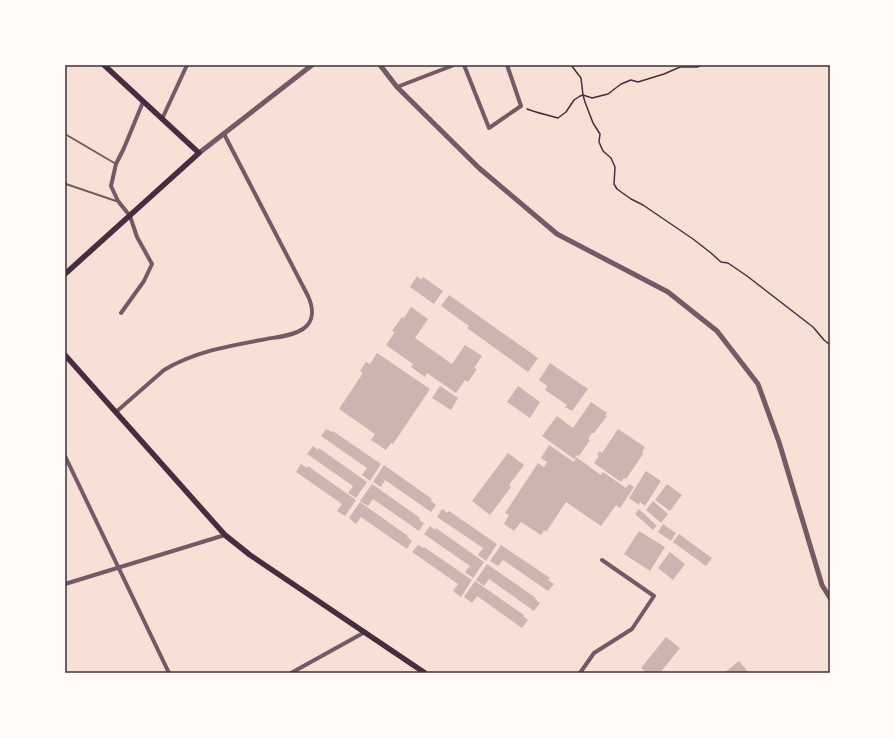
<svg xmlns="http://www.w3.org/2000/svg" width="895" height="738" font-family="'Titillium Web',sans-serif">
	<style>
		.building { fill: #ccb4b1 }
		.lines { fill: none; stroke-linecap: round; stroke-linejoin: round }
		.path { stroke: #4a2c40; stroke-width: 1.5 }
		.service { stroke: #755966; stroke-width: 2 }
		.minor { stroke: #755966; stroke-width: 4 }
		.tertiary { stroke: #755966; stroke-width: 5 }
		.secondary { stroke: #4a2c40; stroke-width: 5.5 }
		.neatline { fill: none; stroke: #4a2c40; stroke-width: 1.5 }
	</style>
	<rect width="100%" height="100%" fill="#f7e1d7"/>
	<!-- building -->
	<g class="building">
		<path d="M417 276 421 280 423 277 443 291 434 304 410 287Z"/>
		<path d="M449 295 538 358 528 372 467 328 469 326 441 306Z"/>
		<path d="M411 307 428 319 415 338 452 364 465 345 482 356 474 368 477 369 468 382 465 380 456 393 427 373 425 377 411 367 413 364 386 345 395 332 392 331 402 317 404 318Z"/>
		<path d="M377 353 430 389 393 444 391 443 386 450 371 440 375 434 339 409 363 373 360 371 366 362 370 364Z"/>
		<path d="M550 363 588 389 572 411 565 407 567 405 545 390 547 386 539 380Z"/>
		<path d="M440 386 458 398 451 410 432 398Z"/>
		<path d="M518 386 540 402 530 418 507 402Z"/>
		<path d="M591 402 607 413 605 415 607 416 594 433H592L588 439 590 440 579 456 577 455 574 459 542 436 557 416 573 428Z"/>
		<path d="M326 429 332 432 333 431 381 464 370 481 362 475 367 468 321 436Z"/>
		<path d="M618 429 645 447 642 452 643 454 626 479 624 478 621 482 594 463 599 456 597 455 600 451 602 453Z"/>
		<path d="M549 445 574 462 576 457 601 475 603 472 626 488 629 484 634 487 620 508 616 505 601 526 566 502 546 532 544 530 541 535 521 522 514 531 504 524 509 515 505 513 538 463 544 467 547 462 541 458Z"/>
		<path d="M313 446 318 450 319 448 367 482 356 498 348 493 353 486 307 454Z"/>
		<path d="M508 453 524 465 509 485 511 487 490 515 472 501Z"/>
		<path d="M301 464 307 468 308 466 356 500 345 516 337 511 342 504 296 472Z"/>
		<path d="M384 465 432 499 431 501 436 505 431 512 385 480 381 487 373 482Z"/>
		<path d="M646 471 661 481 645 506 640 502 639 505 629 498Z"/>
		<path d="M372 484 420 518 419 520 424 523 419 531 373 499 368 506 360 501Z"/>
		<path d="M667 484 682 495 670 511 655 500Z"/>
		<path d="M653 501 668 514 661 523 646 510Z"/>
		<path d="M360 502 408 536 407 537 412 541 407 549 361 517 356 524 349 518Z"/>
		<path d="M442 509 447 513 449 511 497 544 486 561 478 555 483 548 437 517Z"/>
		<path d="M639 509 657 526 653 530 635 514Z"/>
		<path d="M663 524 676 533 671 541 658 532Z"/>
		<path d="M430 526 435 530 436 528 484 562 473 578 465 572 470 566 424 534Z"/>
		<path d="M639 531 665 547 650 571 624 554Z"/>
		<path d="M679 534 712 558 706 566 673 542Z"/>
		<path d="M418 545 423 548 424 547 472 580 461 597 453 591 458 584 412 552Z"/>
		<path d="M501 545 550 578 548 580 554 584 548 591 503 560 498 566 490 561Z"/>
		<path d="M670 552 685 564 673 580 658 568Z"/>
		<path d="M487 564 536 598 535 599 540 603 534 611 489 579 484 586 476 580Z"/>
		<path d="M475 581 524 615 523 616 528 620 522 628 477 596 472 603 464 597Z"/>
		<path d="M666 637 680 648 660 673H647L641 668Z"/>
		<path d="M739 661 749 673H724Z"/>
	</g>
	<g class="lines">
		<!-- path -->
		<g class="path">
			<path d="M571 65 581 78 583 95 585 102 593 123 600 134 599 142 603 151 611 158 615 167 614 184 617 189 631 199 643 205 693 239 711 253 721 262 728 263 747 276 813 327 824 340 830 345"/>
			<path d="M527 109C537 113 548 115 558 118L566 112 574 100 580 96 583 95 592 98 608 94 621 84 631 80 638 82 664 74 680 67H697L702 65"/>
		</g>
		<!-- service -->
		<g class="service">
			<path d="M65 134 116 164"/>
			<path d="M65 182 66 184 116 201"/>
		</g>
		<!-- minor -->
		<g class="minor">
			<path d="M464 65 489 128 521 106 507 65"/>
			<path d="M397 87 454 65"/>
			<path d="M162 119 187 65"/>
			<path d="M121 313 144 281 152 264 137 237 130 216 118 201 111 186 116 164 124 148 143 102"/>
			<path d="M116 412 164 370C194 352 228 346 261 340 274 337 291 337 303 329 315 321 313 307 308 296L224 134"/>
			<path d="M65 456 169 673"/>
			<path d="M65 584 225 535"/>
			<path d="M291 673 365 632"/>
			<path d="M580 673 594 653 632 629 654 596 602 560"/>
		</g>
		<!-- tertiary -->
		<g class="tertiary">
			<path d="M380 65 397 87 479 168 557 234 668 292 717 331 758 384 779 442 822 585 830 598"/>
			<path d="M199 153 312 65"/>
		</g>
		<!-- secondary -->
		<g class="secondary">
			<path d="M65 274 199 153 104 65"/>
			<path d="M65 355 225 535 250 555 425 673"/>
		</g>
	</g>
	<!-- border -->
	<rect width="895" height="738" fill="none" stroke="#fffaf5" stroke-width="132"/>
	<rect x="66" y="66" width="763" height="606" class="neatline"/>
</svg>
